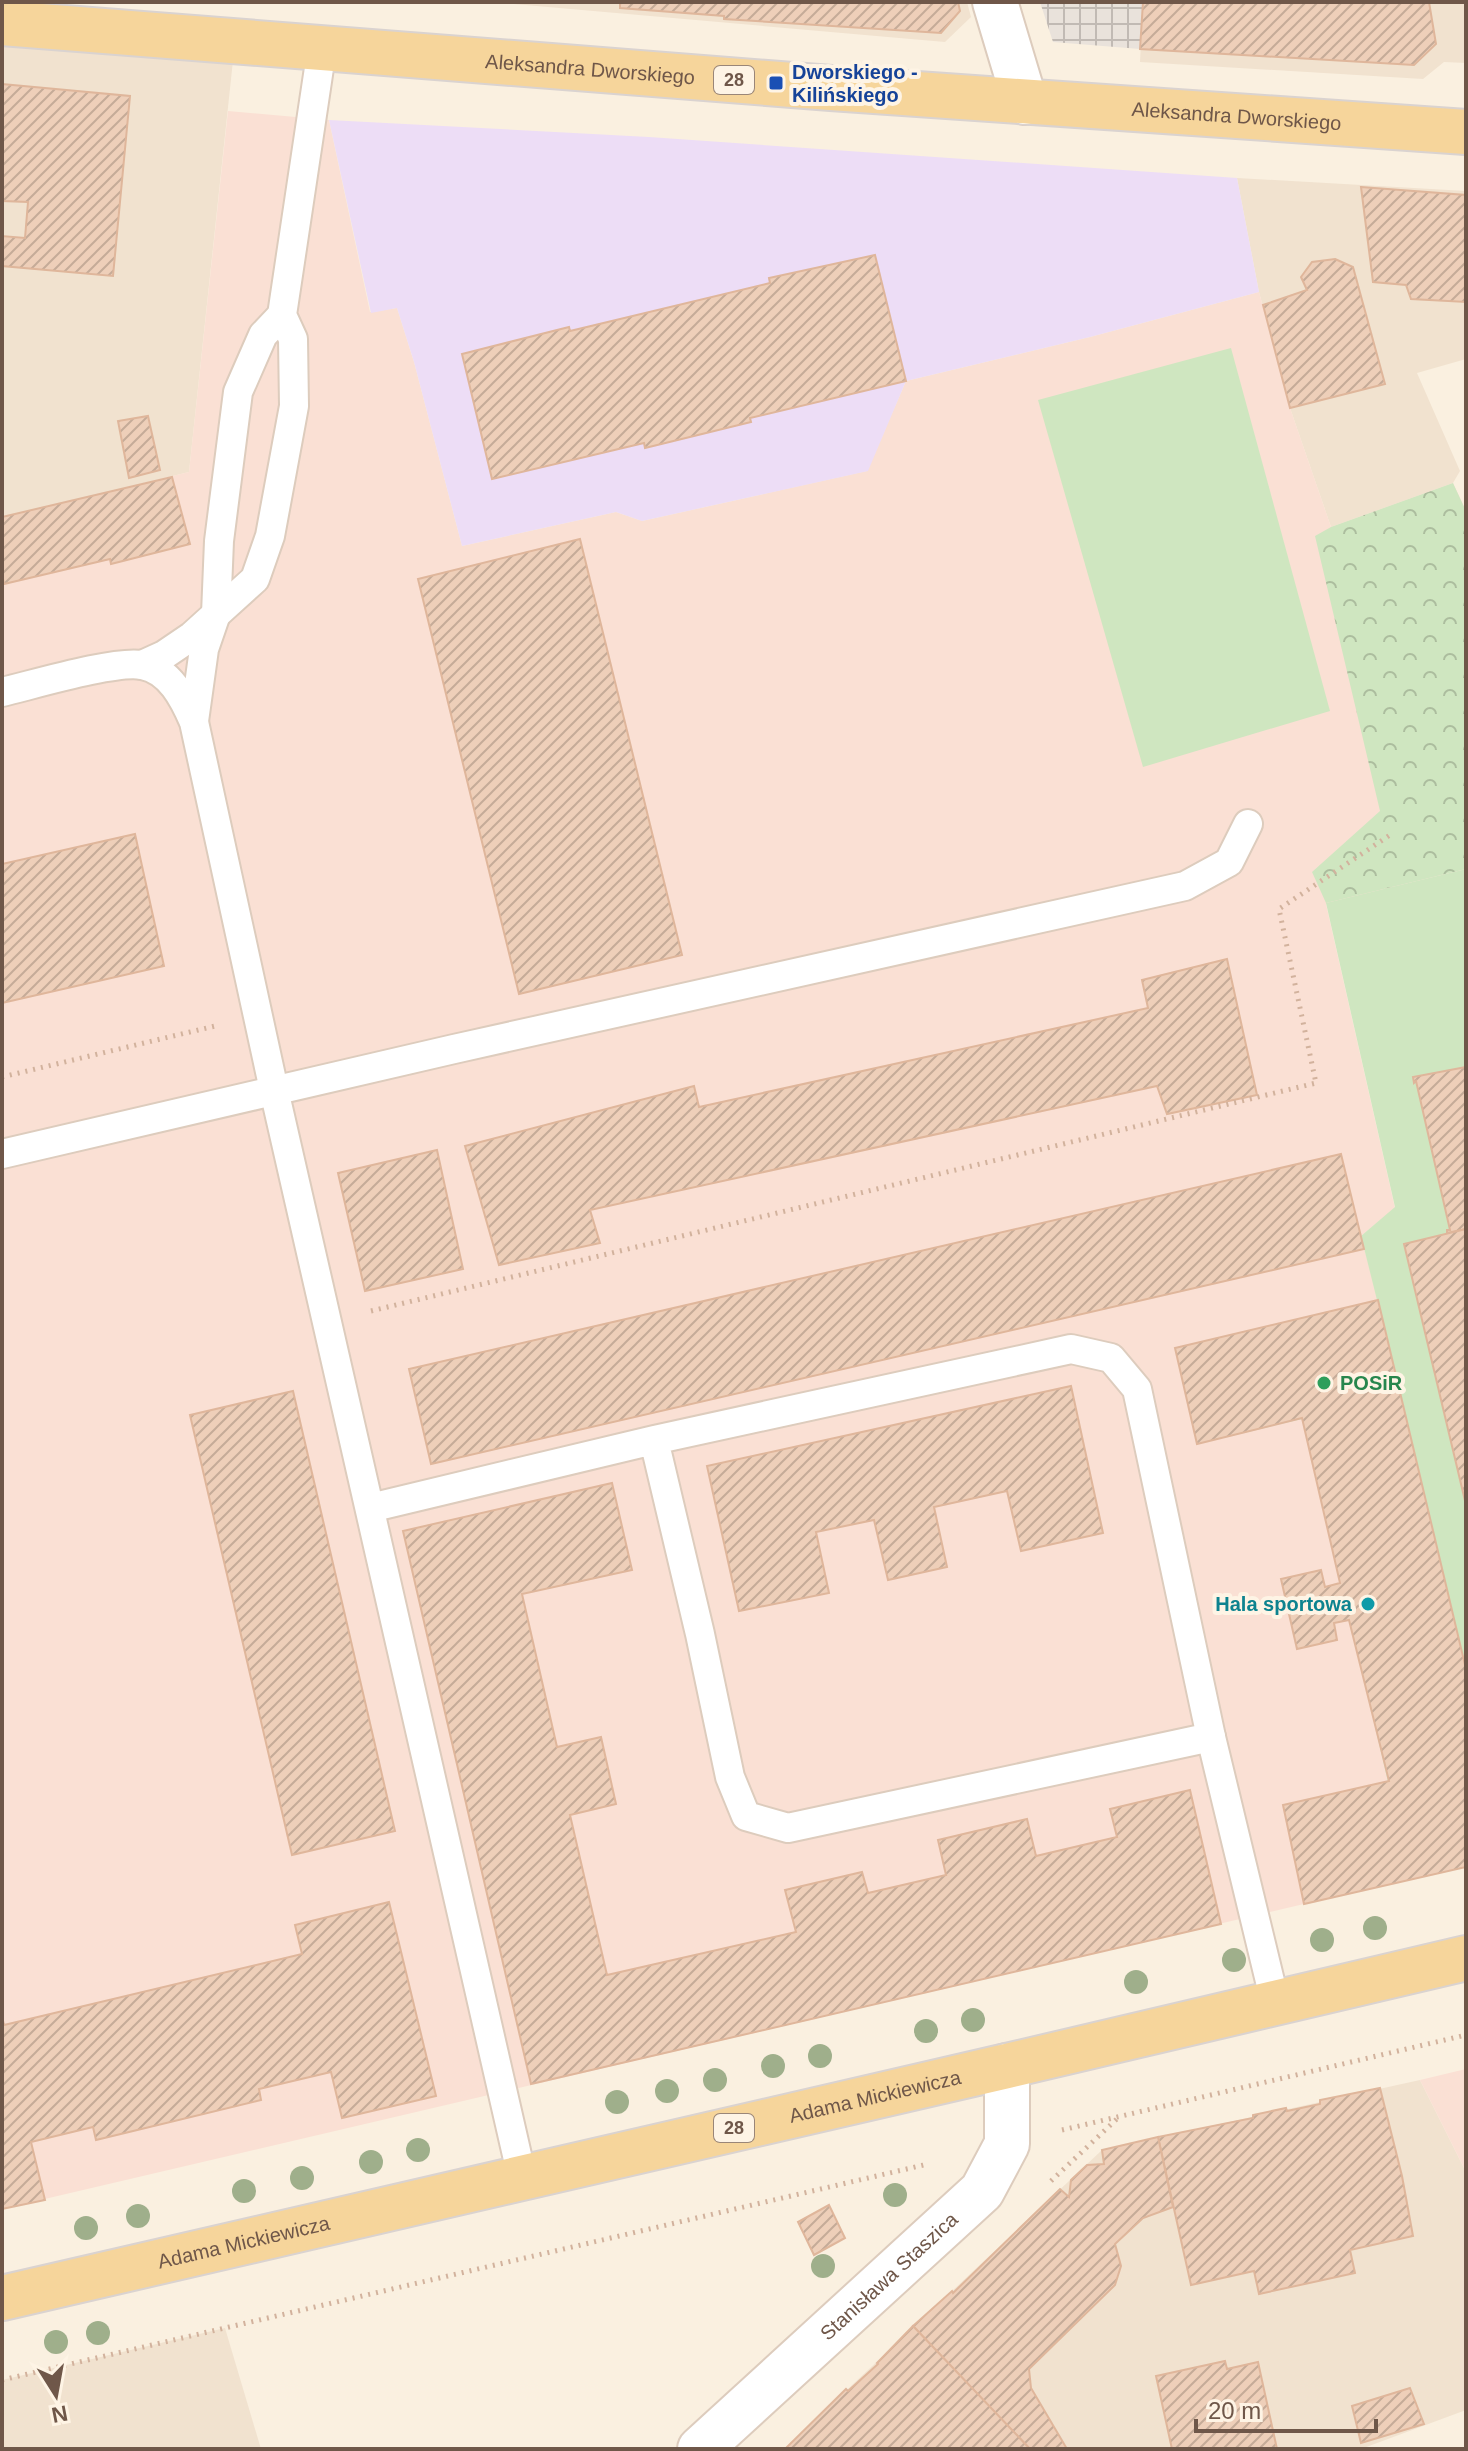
<svg xmlns="http://www.w3.org/2000/svg" width="1468" height="2451" font-family="Arial,sans-serif">
	<style>
		.residential { fill: #f1e2cf }
		.commercial { fill: #fae0d4 }
		.industrial { fill: url(#industrial-grid) }
		.education { fill: #edddf6 }
		.park { fill: url(#park-crowns) }
		.pitch { fill: #cfe6c0 }
		.building { fill: url(#building-hatch); stroke: #dfb69b; stroke-width: 2 }
		.lines { fill: none; stroke-linecap: round; stroke-linejoin: round }
		.service-casing { stroke: #ddccbd; stroke-width: 32 }
		.minor-casing { stroke: #ddccbd; stroke-width: 48 }
		.primary-casing { stroke: #dad3d0; stroke-width: 48 }
		.path { stroke: #d2b29d; stroke-width: 5; stroke-dasharray: 2 6; stroke-linecap: butt }
		.service { stroke: #fff; stroke-width: 28 }
		.minor { stroke: #fff; stroke-width: 44 }
		.primary { stroke: #f6d59b; stroke-width: 44 }
		.tree { fill: #9faf8b }
		.transit-dot { fill: #1a4fb4; stroke: #fef4e5; stroke-width: 3 }
		.leisure-dot { fill: #2e9e5b; stroke: #fef4e5; stroke-width: 3 }
		.culture-dot { fill: #0f9aa8; stroke: #fef4e5; stroke-width: 3 }
		.labels { text-anchor: middle; stroke-width: 8; stroke-linejoin: round; paint-order: stroke }
		.shield { fill: #fef4e5; stroke: #9a8678; stroke-width: 2 }
		.shield-label { font-size: 18px; font-weight: bold; fill: #6f5749 }
		.street-label { font-size: 20px; fill: #6f5749; stroke: #fef4e5 }
		.transit-label { font-size: 20px; font-weight: bold; fill: #164399; stroke: #fef4e5; text-anchor: start }
		.leisure-label { font-size: 20px; font-weight: bold; fill: #27864d; stroke: #fef4e5; text-anchor: start }
		.culture-label { font-size: 20px; font-weight: bold; fill: #0d838f; stroke: #fef4e5; text-anchor: end }
	</style>
	<defs>
		<pattern id="industrial-grid" width="8" height="8" patternUnits="userSpaceOnUse" patternTransform="scale(2)"><rect width="8" height="8" fill="#e9e2db"/><path d="M0 4h8M4 0v8" fill="none" stroke="#c1bab4"/></pattern>
		<pattern id="park-crowns" width="20" height="18" patternUnits="userSpaceOnUse" patternTransform="scale(2)"><rect width="20" height="18" fill="#cfe6c0"/><path d="M2 6a3 3 0 1 1 6 0M12 15a3 3 0 1 1 6 0" fill="none" stroke="#acbd9e"/></pattern>
		<pattern id="building-hatch" width="6" height="6" patternUnits="userSpaceOnUse" patternTransform="scale(2)"><rect width="6" height="6" fill="#eecfb9"/><path d="M-1 1l2-2M0 6l6-6M5 7l2-2" fill="none" stroke="#c5ab98"/></pattern>
	</defs>
	<rect width="100%" height="100%" fill="#faf0e0"/>
	<!-- residential -->
	<g class="residential">
		<path d="M491 2H967L971 17 945 42Z"/>
		<path d="M1143 2H1466V63L1444 62 1423 79 1140 62Z"/>
		<path d="M2 23 235 42 189 472 2 518Z"/>
		<path d="M1237 178 1466 191V359L1417 373 1460 471 1453 483 1331 527 1290 408 1259 292Z"/>
		<path d="M1420 2080 1466 2172V2410L1361 2449H784L1102 2150Z"/>
		<path d="M225 2328 261 2449H2V2380Z"/>
	</g>
	<!-- commercial -->
	<g class="commercial">
		<path d="M228 111 329 120 370 312 397 308 414 362 462 546 616 512 642 521 867 471 906 381 1090 337 1259 292 1290 408 1331 527 1453 483 1466 511V869L1326 904 1395 1208 1361 1236 1378 1300 1175 1348 1302 1418 1340 1583 1325 1587 1321 1571 1281 1579 1334 1623 1349 1620 1389 1781 1304 1904 2 2209V517L189 472Z"/>
		<path d="M1466 2069V2172L1420 2080Z"/>
	</g>
	<!-- industrial -->
	<path class="industrial" d="M1040 2H1143L1140 49 1053 42Z"/>
	<!-- education -->
	<path class="education" d="M329 120 649 137 1237 178 1259 292 1090 337 906 381 868 471 642 521 616 512 462 546 414 362 397 308 371 313Z"/>
	<!-- park -->
	<path class="park" d="M1453 483 1466 511V869L1326 903 1312 872 1380 811 1315 536 1331 527Z"/>
	<!-- pitch -->
	<g class="pitch">
		<path d="M1231 348 1330 711 1143 767 1038 400Z"/>
		<path d="M1466 869V1866L1388 1782 1350 1620 1334 1623 1337 1640 1297 1649 1281 1579 1321 1570 1325 1587 1340 1583 1302 1419 1197 1444 1175 1348 1377 1300 1361 1236 1395 1207 1326 903Z"/>
	</g>
	<!-- building -->
	<g class="building">
		<path d="M620 2H958L960 11 941 33 724 19V16L620 8Z"/>
		<path d="M1143 2H1429L1436 44 1414 65 1140 49Z"/>
		<path d="M2 84 130 96 113 276 2 266V236L25 238 28 202 2 201Z"/>
		<path d="M1361 187 1466 195V302L1411 299 1406 285 1373 282Z"/>
		<path d="M875 255 906 381 750 418 751 422 645 448 644 443 492 479 462 354 569 327 570 331 770 283 769 278Z"/>
		<path d="M1335 259 1353 267 1385 384 1290 408 1263 305 1307 290 1301 277 1312 262Z"/>
		<path d="M148 416 160 470 129 478 118 421Z"/>
		<path d="M172 477 190 544 111 564 110 559 4 584 2 574V517Z"/>
		<path d="M580 539 682 955 519 994 418 579Z"/>
		<path d="M135 834 164 966 2 1003V864Z"/>
		<path d="M1227 959 1257 1095 1167 1114 1157 1086 590 1210 600 1243 499 1265 465 1146 694 1086 699 1107 1148 1008 1142 980Z"/>
		<path d="M1466 1067V1229L1447 1233V1230H1450L1416 1081 1414 1083 1413 1077Z"/>
		<path d="M437 1150 463 1269 365 1291 338 1173Z"/>
		<path d="M1341 1154 1364 1249 431 1464 409 1369Z"/>
		<path d="M1466 1229V1505L1404 1244Z"/>
		<path d="M1378 1300 1466 1669V1867L1304 1904 1283 1805 1389 1781 1349 1620 1334 1623 1337 1640 1297 1649 1281 1579 1321 1570 1325 1587 1340 1583 1302 1418 1197 1444 1175 1348Z"/>
		<path d="M1071 1386 1103 1533 1021 1551 1007 1491 934 1507 947 1567 888 1580 874 1520 816 1532 829 1593 739 1611 707 1466Z"/>
		<path d="M293 1391 395 1831 292 1855 190 1415Z"/>
		<path d="M612 1483 632 1570 522 1594 557 1747 601 1737 616 1804 570 1815 607 1975 796 1932 785 1890 862 1872 868 1893 946 1875 938 1840 1027 1819 1036 1856 1117 1837 1110 1809 1190 1790 1221 1924 531 2084 403 1531Z"/>
		<path d="M389 1902 436 2096 342 2118 331 2072 259 2089 261 2100 96 2140 93 2127 31 2142 45 2200 2 2209V2016L4 2025 302 1954 295 1925Z"/>
		<path d="M1380 2088 1402 2176 1413 2236 1350 2250 1355 2273 1259 2294 1254 2271 1191 2285 1158 2137 1253 2118V2115L1286 2108 1287 2111 1320 2104V2100Z"/>
		<path d="M1158 2137 1173 2207 1143 2218 1115 2244 1121 2266 1115 2285 1029 2369 1031 2388 1067 2449H1030L913 2326 952 2291 953 2293 1060 2189 1069 2197 1071 2180 1087 2165 1104 2164 1102 2150Z"/>
		<path d="M829 2205 845 2238 814 2255 798 2222Z"/>
		<path d="M913 2326 1030 2449H785L846 2389 848 2391 878 2364 877 2363Z"/>
		<path d="M1225 2361 1227 2369 1258 2362 1277 2449H1172L1156 2376Z"/>
		<path d="M1410 2388 1424 2424 1361 2443 1352 2406Z"/>
	</g>
	<g class="lines">
		<defs>
			<g id="service">
				<path d="M142 665 164 655 192 636 255 579 270 536 294 406 293 339 282 315 322 48"/>
				<path d="M2 692C32 685 115 660 142 665 170 670 184 699 194 722L274 1090 522 2177"/>
				<path d="M194 721 204 649 216 614 219 541 238 392 263 335 282 315"/>
				<path d="M2 1154 454 1049 1185 886 1229 862 1248 824"/>
				<path d="M370 1508 654 1440 1071 1349 1111 1358 1137 1389 1211 1737 788 1828 746 1816 730 1777 700 1634 654 1440"/>
				<path d="M1211 1737 1275 2002"/>
			</g>
			<g id="minor">
				<path d="M995 2 1025 102"/>
				<path id="s1" d="M700 2449 982 2191 1007 2144V2066"/>
			</g>
			<g id="primary">
				<path id="s2" d="M2 23 831 88 1466 132"/>
				<path id="s3" d="M2 2298 1007 2066 1466 1958"/>
			</g>
		</defs>
		<!-- service casing -->
		<use href="#service" class="service-casing"/>
		<!-- minor casing -->
		<use href="#minor" class="minor-casing"/>
		<!-- primary casing -->
		<use href="#primary" class="primary-casing"/>
		<!-- path -->
		<g class="path">
			<path d="M2 1077 215 1026"/>
			<path d="M371 1311 1316 1083 1279 909 1393 833"/>
			<path d="M1062 2130 1466 2035"/>
			<path d="M1051 2181 1120 2116"/>
			<path d="M2 2380 928 2164"/>
		</g>
		<!-- service -->
		<use href="#service" class="service"/>
		<!-- minor -->
		<use href="#minor" class="minor"/>
		<!-- primary -->
		<use href="#primary" class="primary"/>
	</g>
	<!-- trees -->
	<g class="tree">
		<circle cx="1375" cy="1928" r="12"/>
		<circle cx="1322" cy="1940" r="12"/>
		<circle cx="1234" cy="1960" r="12"/>
		<circle cx="1136" cy="1982" r="12"/>
		<circle cx="973" cy="2020" r="12"/>
		<circle cx="926" cy="2031" r="12"/>
		<circle cx="820" cy="2056" r="12"/>
		<circle cx="773" cy="2066" r="12"/>
		<circle cx="715" cy="2080" r="12"/>
		<circle cx="667" cy="2091" r="12"/>
		<circle cx="617" cy="2102" r="12"/>
		<circle cx="418" cy="2150" r="12"/>
		<circle cx="371" cy="2162" r="12"/>
		<circle cx="302" cy="2178" r="12"/>
		<circle cx="244" cy="2191" r="12"/>
		<circle cx="895" cy="2195" r="12"/>
		<circle cx="138" cy="2216" r="12"/>
		<circle cx="86" cy="2228" r="12"/>
		<circle cx="823" cy="2266" r="12"/>
		<circle cx="98" cy="2333" r="12"/>
		<circle cx="56" cy="2342" r="12"/>
	</g>
	<!-- markers -->
	<rect class="transit-dot" x="768" y="75" width="16" height="16" rx="4"/>
	<circle class="leisure-dot" cx="1324" cy="1383" r="8"/>
	<circle class="culture-dot" cx="1368" cy="1604" r="8"/>
	<g class="labels">
		<!-- shield labels -->
		<g class="shield">
			<rect x="714" y="66" width="40" height="28" rx="6"/>
			<rect x="714" y="2114" width="40" height="28" rx="6"/>
		</g>
		<g class="shield-label">
			<text x="734" y="86">28</text>
			<text x="734" y="2134">28</text>
		</g>
		<!-- street labels -->
		<g class="street-label">
			<text dy="7" stroke="none"><textPath href="#s2" startOffset="590">Aleksandra Dworskiego</textPath></text>
			<text dy="7" stroke="none"><textPath href="#s2" startOffset="1238">Aleksandra Dworskiego</textPath></text>
			<text dy="7" stroke="none"><textPath href="#s3" startOffset="896">Adama Mickiewicza</textPath></text>
			<text dy="7" stroke="none"><textPath href="#s3" startOffset="248">Adama Mickiewicza</textPath></text>
			<text dy="7" stroke="none"><textPath href="#s1" startOffset="256">Stanisława Staszica</textPath></text>
		</g>
		<!-- transit labels -->
		<g class="transit-label">
			<text x="792" y="79">Dworskiego -<tspan x="792" dy="23">Kilińskiego</tspan></text>
		</g>
		<!-- leisure labels -->
		<g class="leisure-label">
			<text x="1340" y="1390">POSiR</text>
		</g>
		<!-- culture labels -->
		<g class="culture-label">
			<text x="1352" y="1611">Hala sportowa</text>
		</g>
	</g>
	<!-- border -->
	<rect width="1468" height="2451" fill="none" stroke="#6f5749" stroke-width="8"/>
	<!-- north arrow -->
	<g transform="translate(56 2395) rotate(169)" stroke="#fef4e5" stroke-width="6" paint-order="stroke">
	<path d="M0-6L14 30L0 20L-14 30Z" fill="#6f5749"/>
	<text y="-12" font-size="22" font-weight="bold" text-anchor="middle" fill="#6f5749">N</text>
	</g>
	<!-- scale -->
	<path d="M1196 2419v12h180v-12" fill="none" stroke="#6f5749" stroke-width="4"/>
	<text x="1208" y="2419" font-size="24" fill="#6f5749" stroke="#fef4e5" stroke-width="6" paint-order="stroke">20 m</text>
</svg>
